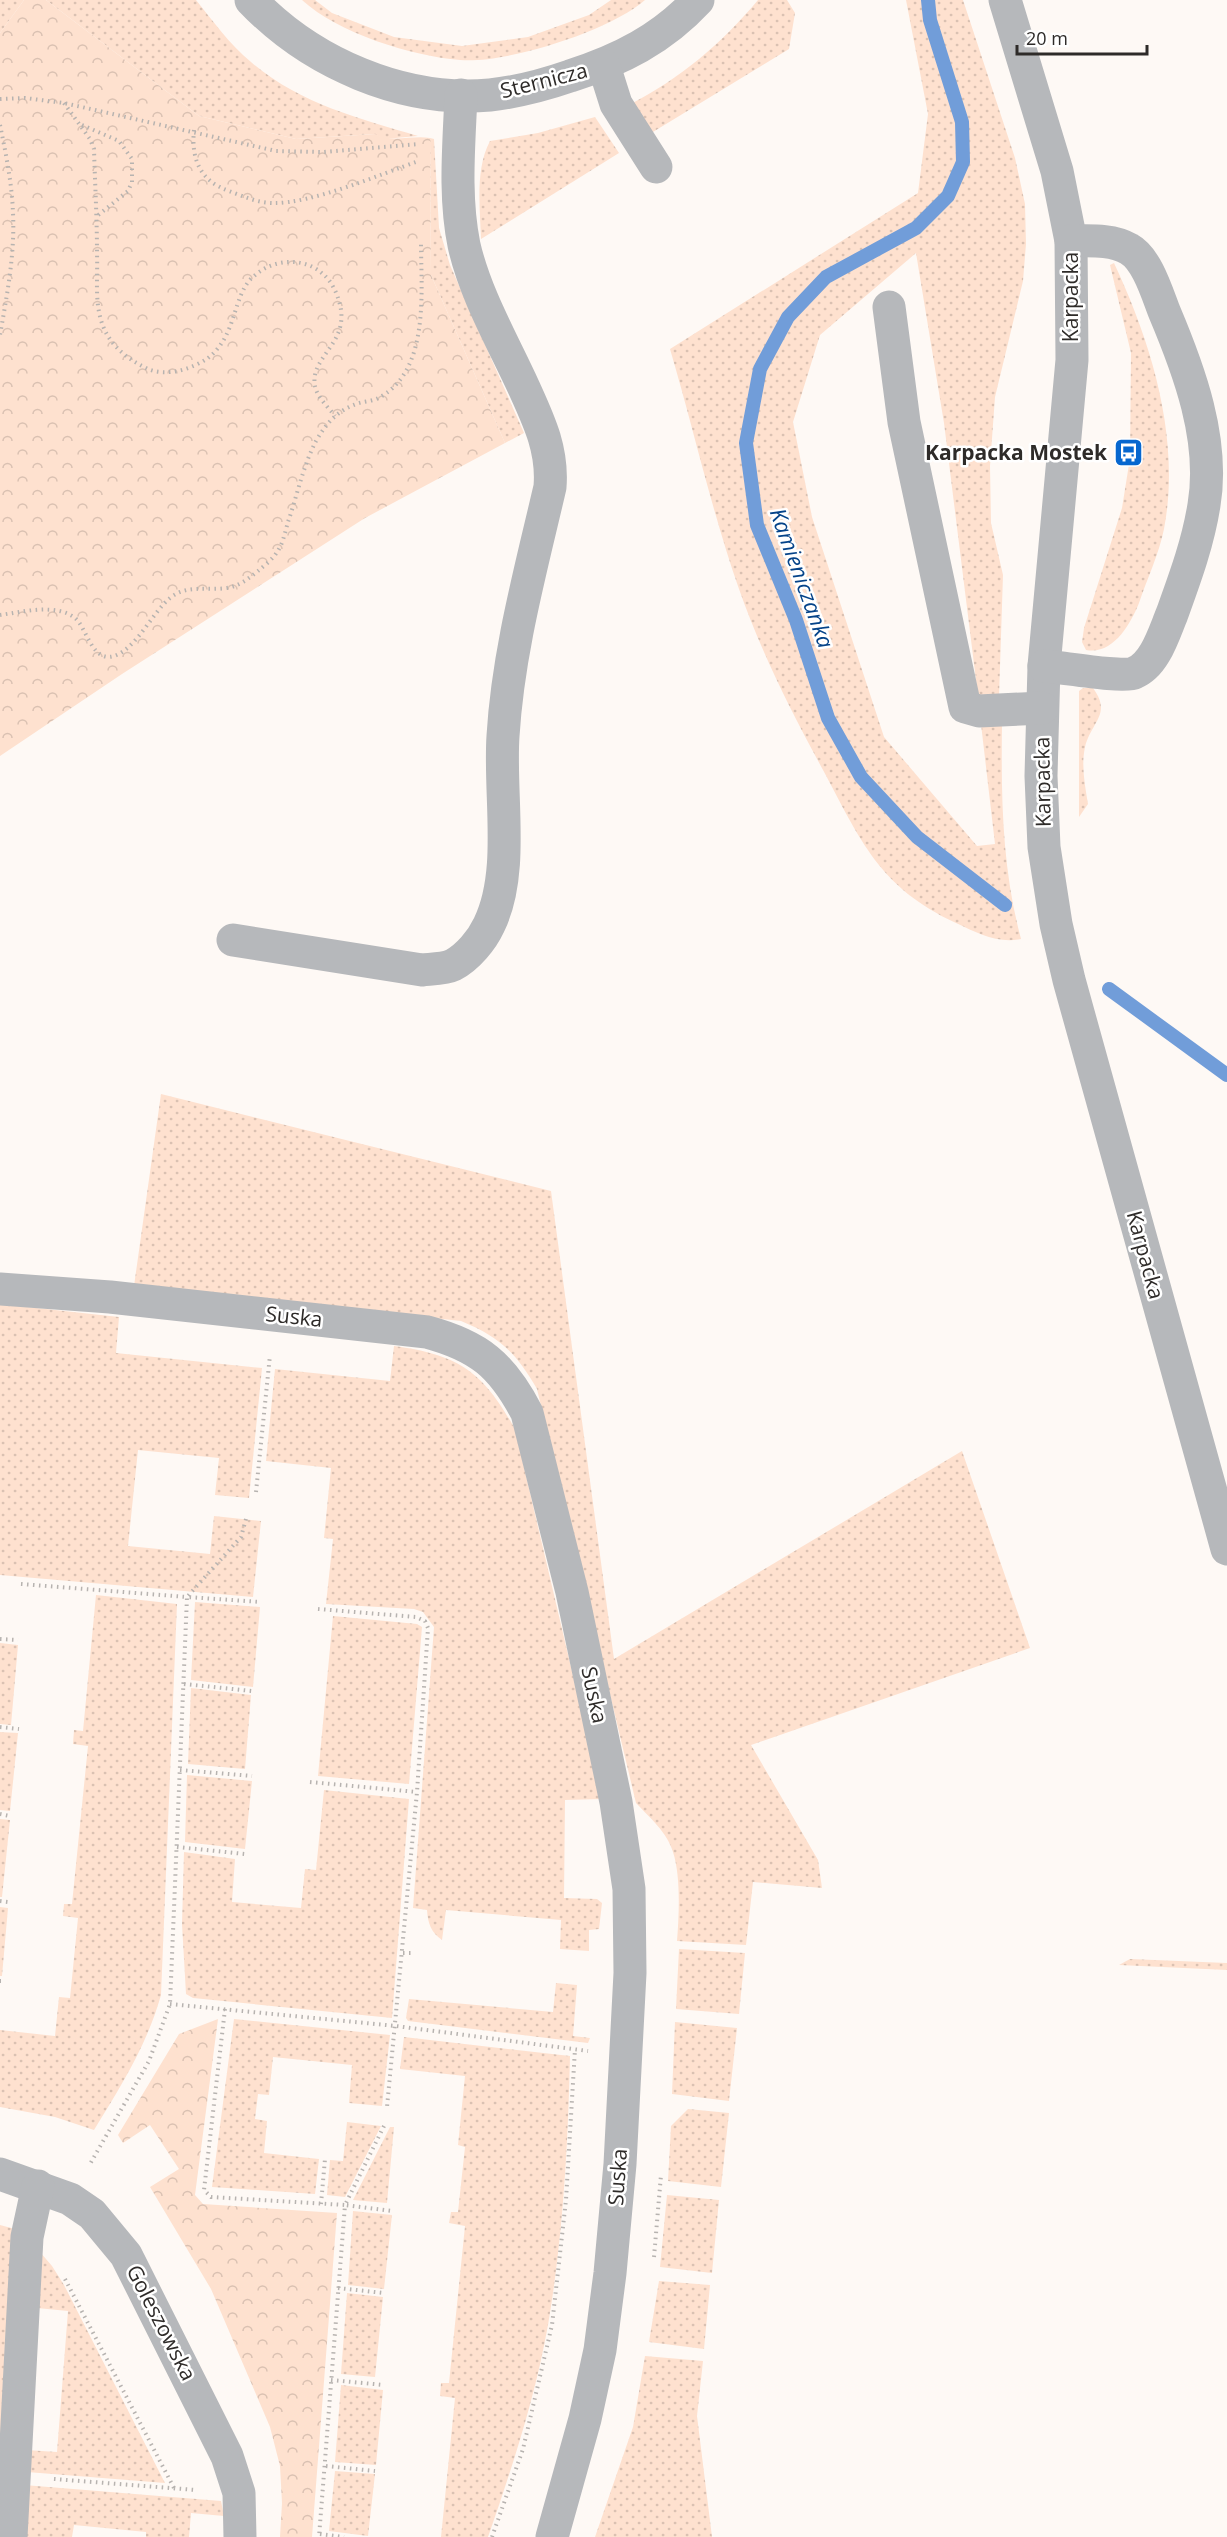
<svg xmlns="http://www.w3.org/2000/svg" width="1227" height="2537" font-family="'Open Sans',sans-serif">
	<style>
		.grass { fill: url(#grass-dots) }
		.forest { fill: url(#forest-crowns) }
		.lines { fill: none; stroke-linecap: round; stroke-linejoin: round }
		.stream { stroke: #719dd9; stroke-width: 14 }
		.path { stroke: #b7b3b0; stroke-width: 4; stroke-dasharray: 1.5 4.5; stroke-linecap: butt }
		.minor { stroke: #b6b8bb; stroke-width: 33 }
		.labels { text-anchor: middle; stroke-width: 5; stroke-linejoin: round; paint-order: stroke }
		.street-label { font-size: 21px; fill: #2e2b29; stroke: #fff }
		.poi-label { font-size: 21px; font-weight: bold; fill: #2e2b29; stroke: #fff; text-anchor: end }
		.water-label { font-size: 22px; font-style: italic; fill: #054389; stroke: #fff }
	</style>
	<defs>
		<pattern id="grass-dots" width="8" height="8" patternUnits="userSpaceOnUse" patternTransform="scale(1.5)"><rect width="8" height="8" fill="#fee1cf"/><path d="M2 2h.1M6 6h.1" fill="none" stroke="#dac1b2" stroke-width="1.8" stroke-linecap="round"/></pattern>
		<pattern id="forest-crowns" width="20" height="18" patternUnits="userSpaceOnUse" patternTransform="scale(1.5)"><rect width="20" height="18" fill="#fee1cf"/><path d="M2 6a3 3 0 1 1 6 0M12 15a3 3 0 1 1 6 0" fill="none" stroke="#dac1b2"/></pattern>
	</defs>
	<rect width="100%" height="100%" fill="#fef9f5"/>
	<!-- grass -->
	<g class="grass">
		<path d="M0 0H24L0 33Z"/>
		<path d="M46 0H196C213 21 230 45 251 62 298 103 360 119 418 136L384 139 374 134 296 139 199 116Z"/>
		<path d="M302 0H315L332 13 394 37 462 46 528 37 589 15 611 0H645C610 31 506 64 460 60 411 56 338 33 302 0Z"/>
		<path d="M758 0H787L795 13 789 49 648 135 629 105C681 78 721 44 758 0Z"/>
		<path d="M906 0H963L1015 158 1025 204 1026 244 1023 281 995 397 990 466 991 523 1003 575 999 697 978 696 944 423 916 253 820 335 793 422 812 517 884 737 977 846 995 844 981 724H1002C1001 797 1002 868 1021 939 998 944 977 933 956 923 879 887 861 841 823 770 791 711 761 652 739 589 712 512 693 427 670 349L918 193 928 114Z"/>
		<path d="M595 117 619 153 481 239C480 208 475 169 490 141L538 133Z"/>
		<path d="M430 138 434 139 439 228 450 265 524 433 505 443 431 275Z"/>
		<path d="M1114 263C1152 344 1181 440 1164 529 1159 554 1147 579 1139 603 1130 625 1113 655 1086 650L1082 642 1084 628 1122 508 1130 458 1131 353 1110 265Z"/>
		<path d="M1083 688H1093C1112 714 1092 721 1085 747 1081 766 1085 785 1088 804L1079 817V691Z"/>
		<path d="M161 1094 551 1191 614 1659 962 1451 1030 1648 751 1745 818 1860 822 1888 753 1882 746 1945 677 1941C679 1915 681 1877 673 1852 667 1832 650 1818 636 1803L537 1389C516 1353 500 1337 461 1321L134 1286Z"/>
		<path d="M0 1304 119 1317 116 1353 262 1368 249 1498 215 1495 219 1458 138 1450 128 1546 210 1554 214 1516 261 1521 253 1597 0 1575Z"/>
		<path d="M394 1346C460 1355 483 1372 515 1429L602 1799 565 1800 564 1898 597 1899 602 1903 599 1929 589 1930V1951L560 1949 561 1920 446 1910 442 1940C431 1932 428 1924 427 1910L413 1908 434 1627 423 1612 414 1609 326 1604 333 1539 324 1538 331 1468 266 1461 275 1369 390 1381Z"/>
		<path d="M96 1595 177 1604 161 1995C147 2045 121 2086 94 2130L55 2117 0 2107V2030L55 2036 59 1997 70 1998 78 1918 63 1916 64 1904H72L88 1746 73 1744 74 1730 83 1731Z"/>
		<path d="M195 1602 260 1607 253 1687 191 1680Z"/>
		<path d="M333 1616 417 1624 422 1627 409 1784 318 1776Z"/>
		<path d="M0 1643 18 1645 11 1725 0 1724Z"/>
		<path d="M191 1688 251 1695 245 1769 188 1764Z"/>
		<path d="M0 1732 18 1733 10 1811 0 1810Z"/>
		<path d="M187 1775 252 1781 245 1849 185 1842Z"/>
		<path d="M324 1790 409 1799 392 2018 193 1998 186 1994 182 1924 184 1852 235 1859 232 1902 301 1908 305 1869 316 1870Z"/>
		<path d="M0 1819 10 1820 2 1897H0Z"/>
		<path d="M0 1907 8 1908 2 1976H0Z"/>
		<path d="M679 1949 745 1953 739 2014 676 2009Z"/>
		<path d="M1130 1959 1227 1963V1970L1119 1965Z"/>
		<path d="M556 1983 577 1985 573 2036 590 2038 588 2043 408 2021 406 2018 409 1999 553 2012Z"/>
		<path d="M234 2019 390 2035 382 2106 349 2103 352 2065 273 2057 269 2095 258 2094 255 2119 267 2121 264 2153 319 2159 315 2194 212 2187Z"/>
		<path d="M675 2022 737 2028 729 2101 672 2094Z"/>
		<path d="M404 2037 570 2056C568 2146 563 2237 548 2325 535 2398 512 2468 488 2537H441L455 2398 440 2396 441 2383H449L465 2226 449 2223 451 2212H458L465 2147 458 2145 465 2076 400 2069Z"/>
		<path d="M688 2109 729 2113 721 2187 668 2181 671 2126Z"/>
		<path d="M347 2122 381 2126 345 2197 327 2195 330 2160 343 2161Z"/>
		<path d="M390 2127H394L387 2203 353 2200Z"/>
		<path d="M667 2195 719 2200 712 2273 660 2267Z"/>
		<path d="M353 2211 392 2215 384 2289 348 2285Z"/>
		<path d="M0 2225 15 2229 0 2446Z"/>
		<path d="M40 2252 52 2266 64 2285 165 2483 27 2472 26 2450 57 2452 68 2311 37 2308Z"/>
		<path d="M659 2281 710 2285 704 2349 649 2342Z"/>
		<path d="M347 2293 383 2297 375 2377 341 2374Z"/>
		<path d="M645 2356 703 2361 697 2416 712 2537H595L633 2427Z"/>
		<path d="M341 2385 383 2390 376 2465 335 2462Z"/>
		<path d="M335 2471 375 2474 368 2536 329 2531Z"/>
		<path d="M24 2485 221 2501 224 2516 191 2513 189 2537H146V2532L74 2525 72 2537H21Z"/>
	</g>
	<!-- forest -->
	<g class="forest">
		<path d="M24 0H46L199 116 296 139 375 134C391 143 412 135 430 138L431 275 505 443 365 518 122 674 0 756V33Z"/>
		<path d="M218 2019 195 2195 203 2204 337 2213 312 2537H280L282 2503 280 2466 270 2427 211 2289 150 2187 179 2169 150 2125 123 2143 118 2135 179 2034Z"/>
	</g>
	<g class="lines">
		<!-- stream -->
		<g class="stream">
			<path d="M928 0 930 20 962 122 963 162 948 196 916 228 826 277 788 317 760 369 746 443 757 525 796 620 828 718 861 777 917 837 1005 905"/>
			<path d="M1109 989 1227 1075"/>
		</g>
		<!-- path -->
		<g class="path">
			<path d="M0 99 25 98 64 103 276 151 324 152 419 144"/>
			<path d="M64 103 90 139 94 149C95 184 97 219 97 254 98 278 94 303 103 326 111 347 129 360 148 369 167 377 192 369 208 358 238 335 232 294 254 276 273 259 304 256 324 275 330 280 336 291 338 298 354 343 309 355 315 386 317 397 328 407 335 416"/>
			<path d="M0 125C6 154 12 184 13 213 15 254 7 295 0 335"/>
			<path d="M82 125 119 141 132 159V182L128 191 97 216"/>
			<path d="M194 130C191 159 200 181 229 191 242 196 258 203 273 203 311 204 381 174 419 161"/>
			<path d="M0 615C22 612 56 603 75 618 87 628 92 663 114 656 136 649 152 613 170 598 187 584 206 591 227 588 239 586 248 579 258 571 264 566 273 559 277 552 283 544 285 532 288 522 297 496 303 466 316 441 327 422 338 410 359 403 366 401 374 401 380 397 430 370 421 290 421 243"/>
			<path d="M256 1492 270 1355"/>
			<path d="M246 1519 241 1537 187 1597 261 1602"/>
			<path d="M21 1584 187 1597 170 2004 149 2061 90 2164"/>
			<path d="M318 1609 416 1617 425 1621 428 1628 417 1792 387 2107"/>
			<path d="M0 1639 18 1640"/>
			<path d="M184 1684 252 1691"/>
			<path d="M0 1727 19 1729"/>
			<path d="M180 1770 252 1776"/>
			<path d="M310 1782 417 1792"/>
			<path d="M0 1814 10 1816"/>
			<path d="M177 1847 245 1854"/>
			<path d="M0 1901 8 1902"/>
			<path d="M403 1953H412"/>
			<path d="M0 1981H1"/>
			<path d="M170 2004 396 2026 588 2051"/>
			<path d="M225 2009 204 2190 211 2197 345 2205 319 2537"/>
			<path d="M384 2126 345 2205 392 2211"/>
			<path d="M321 2204 325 2159"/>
			<path d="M654 2257 661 2175"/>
			<path d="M65 2279 174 2488"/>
			<path d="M338 2288 384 2293"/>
			<path d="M331 2380 384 2385"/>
			<path d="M326 2466 375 2471"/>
			<path d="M54 2479 196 2490"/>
			<path d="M320 2534 344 2537"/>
			<path d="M492 2537 523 2449 552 2325 566 2200 575 2049"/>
		</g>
		<!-- minor -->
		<g class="minor">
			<path d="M251 0C311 63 403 103 490 95 517 92 544 85 570 76 620 60 662 39 698 0"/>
			<path d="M1005 0 1057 171 1071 241 1072 360 1044 666 1041 776 1044 847 1056 924 1069 980 1227 1549"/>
			<path d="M604 66 616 104 656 167"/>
			<path d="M889 307 904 422 965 707 979 711 1042 708"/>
			<path d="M1044 666C1060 667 1125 678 1134 673 1155 665 1164 633 1172 614 1185 578 1198 543 1204 505 1215 440 1189 370 1164 311 1157 293 1147 259 1129 249 1112 239 1089 241 1071 241"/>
			<path d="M233 940 422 970C431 969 445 969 453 965 468 957 482 940 489 925 515 872 499 795 503 736 508 652 531 569 550 487 553 450 539 421 524 388 503 342 475 294 464 245 454 196 459 145 461 95"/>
			<path d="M0 1289 110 1297 427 1332C479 1346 502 1365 527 1413L572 1592 616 1802 629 1889 630 1973 620 2164 610 2273 600 2350 585 2419 552 2537"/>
			<path d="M0 2174 70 2199 92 2214 126 2255 227 2456 239 2493 240 2537"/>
			<path d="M11 2537 27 2237 38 2186"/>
		</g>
	</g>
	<!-- icons -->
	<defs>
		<symbol id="bus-square" viewBox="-11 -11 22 22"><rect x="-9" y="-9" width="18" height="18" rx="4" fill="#0767cf" stroke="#fff"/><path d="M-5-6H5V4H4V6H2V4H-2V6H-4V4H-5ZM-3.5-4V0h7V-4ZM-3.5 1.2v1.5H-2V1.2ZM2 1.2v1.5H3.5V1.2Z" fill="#fff"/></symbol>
	</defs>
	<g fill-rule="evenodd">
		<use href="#bus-square" x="1112" y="436" width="33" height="33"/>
	</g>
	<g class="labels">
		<!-- street labels -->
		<g class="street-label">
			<text transform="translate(544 81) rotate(-14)" y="7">Sternicza</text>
			<text transform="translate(1071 297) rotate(-90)" y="7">Karpacka</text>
			<text transform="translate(1043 782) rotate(-91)" y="7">Karpacka</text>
			<text transform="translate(1145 1255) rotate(75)" y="7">Karpacka</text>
			<text transform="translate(294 1317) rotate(6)" y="7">Suska</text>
			<text transform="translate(594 1695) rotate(78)" y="7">Suska</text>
			<text transform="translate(618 2177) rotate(-86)" y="7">Suska</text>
			<text transform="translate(161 2323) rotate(63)" y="7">Goleszowska</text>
		</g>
		<!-- poi labels -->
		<g class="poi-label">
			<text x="1107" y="460">Karpacka Mostek</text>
		</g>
		<!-- water labels -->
		<g class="water-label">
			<text transform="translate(802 578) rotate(70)" y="8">Kamieniczanka</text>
		</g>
	</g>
	<!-- scale -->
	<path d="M1017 45v9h130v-9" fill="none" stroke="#2e2b29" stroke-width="3"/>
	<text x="1026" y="45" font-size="18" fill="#2e2b29" stroke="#ffffff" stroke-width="4.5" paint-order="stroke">20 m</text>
</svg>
